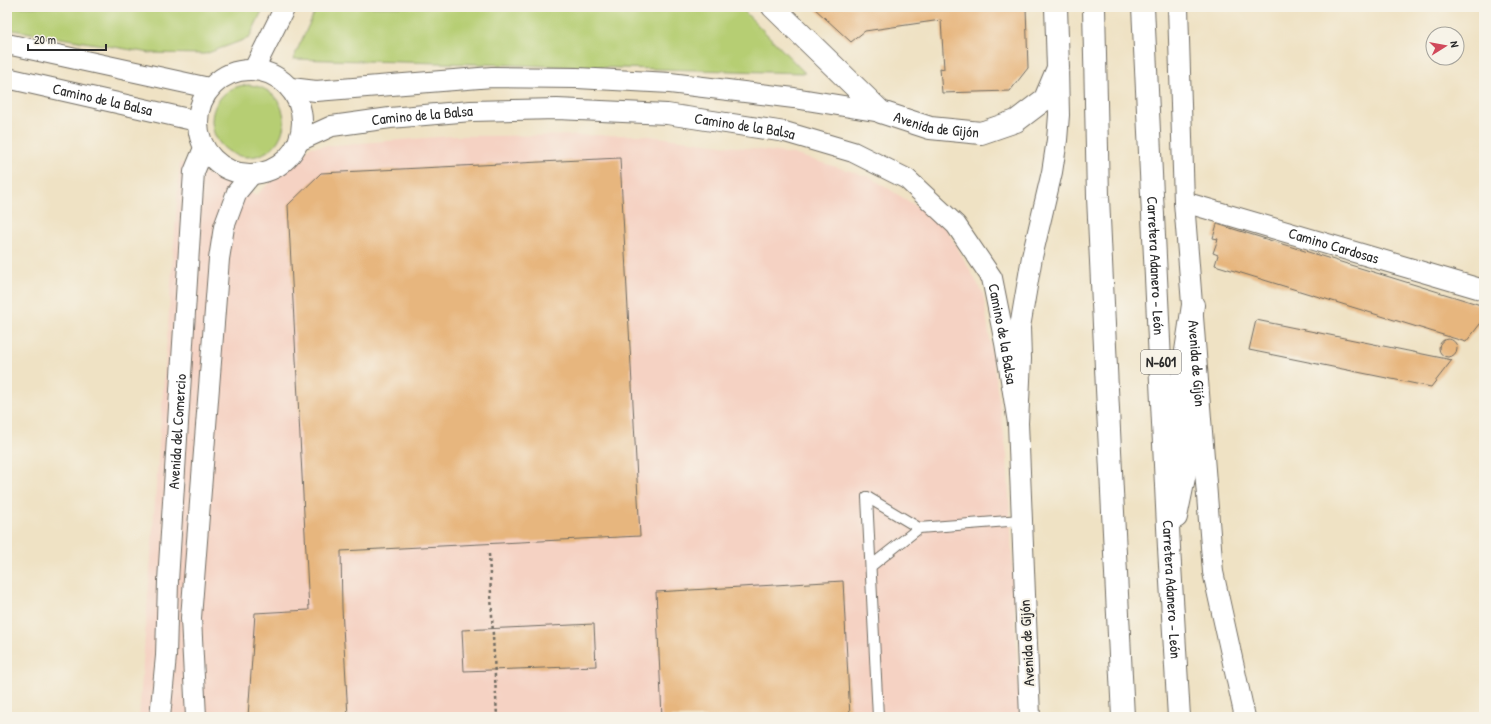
<svg xmlns="http://www.w3.org/2000/svg" width="1491" height="724" font-family="'Patrick Hand',sans-serif">
	<style>
		.built { fill: #f5d2c3 }
		.green { fill: #b6ce73; stroke: #707c4f }
		.building { fill: #e7b67e }
		.lines { fill: none; stroke-linecap: round; stroke-linejoin: round }
		.service-casing { stroke: #706b61; stroke-width: 12 }
		.minor-casing { stroke: #706b61; stroke-width: 22 }
		.secondary-casing { stroke: #706b61; stroke-width: 24 }
		.trunk-casing { stroke: #706b61; stroke-width: 24 }
		.path { stroke: #706b61; stroke-width: 2.5; stroke-dasharray: 3 3; stroke-linecap: butt }
		.service { stroke: #fff; stroke-width: 10 }
		.minor { stroke: #fff; stroke-width: 20 }
		.secondary { stroke: #fff; stroke-width: 22 }
		.trunk { stroke: #fff; stroke-width: 22 }
		.labels { text-anchor: middle; stroke-width: 4; stroke-linejoin: round; paint-order: stroke }
		.shield { fill: #f7f3e8; stroke: #686764; stroke-width: 1 }
		.shield-label { font-size: 14px; font-weight: bold; fill: #2b2b2b }
		.street-label { font-size: 15px; fill: #2b2b2b; stroke: #f7f3e8 }
	</style>
	<rect width="100%" height="100%" fill="#f7f3e8"/>
	<filter id="ink" filterUnits="userSpaceOnUse"><feTurbulence type="fractalNoise" baseFrequency=".025" numOctaves="2"/><feDisplacementMap in="SourceGraphic" scale="8" xChannelSelector="R" yChannelSelector="G"/><feConvolveMatrix kernelMatrix="1 2 1 2 8 2 1 2 1" color-interpolation-filters="sRGB"/></filter>
	<filter id="wash" filterUnits="userSpaceOnUse"><feTurbulence type="fractalNoise" baseFrequency=".012" numOctaves="4" result="noise"/><feDisplacementMap in="SourceGraphic" scale="16" xChannelSelector="R" yChannelSelector="G"/><feGaussianBlur stdDeviation="0.9" result="paint"/><feColorMatrix in="noise" values="0 0 0 0 0 0 0 0 0 0 0 0 0 0 0 0 0 1.4 0 .05"/><feComposite in="paint" operator="in"/></filter>
	<g filter="url(#wash)">
		<rect width="100%" height="100%" fill="#efe2c4"/>
		<!-- built -->
		<path class="built" d="M642 135 793 154 870 177 943 223 983 293 1007 455 1020 717H139L180 162 256 195 310 147 451 136Z"/>
		<!-- green -->
		<g class="green">
			<path d="M7 7H264L249 38 205 54 150 53 7 29Z"/>
			<path d="M317 7H740L805 73 293 59Z"/>
			<circle cx="248" cy="121" r="36"/>
		</g>
		<g id="blocks">
			<!-- building -->
			<g class="building">
				<path d="M813 7H1026L1028 68 1010 91 942 93 940 68 944 69 941 20 865 31 851 42Z"/>
				<path d="M620 158 640 536 341 551 342 608 348 717H248L255 613 309 610 288 205 321 173Z"/>
				<path d="M1217 224 1484 306V319L1466 342 1215 265 1218 255 1213 253 1218 239 1213 238Z"/>
				<path d="M1256 320 1452 360 1431 387 1249 350Z"/>
				<circle cx="1448" cy="348" r="9"/>
				<path d="M843 581 850 717H662L656 592Z"/>
				<path d="M594 624 596 666 464 671 462 630Z"/>
			</g>
		</g>
	</g>
	<g filter="url(#ink)">
		<use href="#blocks" fill-opacity="0" stroke="#706b61" stroke-width="1"/>
		<g class="lines">
			<defs>
				<g id="service">
					<path d="M867 497 878 717"/>
					<path d="M867 497 919 528"/>
					<path d="M871 566 919 528 1021 520"/>
				</g>
				<g id="minor">
					<path id="s1" d="M1178 7 1184 202 1213 572 1245 717"/>
					<path d="M7 44 209 88"/>
					<path d="M254 69 285 7"/>
					<circle cx="250" cy="122" r="52"/>
					<path id="s2" d="M7 78 197 121"/>
					<path d="M291 88 316 91 492 77 577 78 670 83 794 98 881 112"/>
					<path id="s3" d="M299 141 332 126 390 118 471 111 557 109 667 114 785 132 853 152 907 179 956 225 992 278 1005 343 1018 423"/>
					<path id="s4" d="M1184 202 1484 290"/>
					<path id="s5" d="M160 717 166 656 168 581 191 217 194 172 204 148"/>
					<path d="M196 717 191 618 219 259 224 227 237 192 251 175"/>
					<path d="M1030 717 1018 423 1021 359 1020 327 1032 257 1052 172 1057 140 1059 115 1058 68"/>
				</g>
				<g id="secondary">
					<path id="s6" d="M773 7 881 112 930 128 981 133 1016 121 1045 99 1058 68 1056 7"/>
				</g>
				<g id="trunk">
					<path d="M1094 7 1098 197 1107 389 1123 717"/>
					<path id="s7" d="M1143 7 1169 548 1179 717"/>
					<path d="M1176 517 1186 468 1181 384 1193 305"/>
				</g>
			</defs>
			<!-- service casing -->
			<use href="#service" class="service-casing"/>
			<!-- minor casing -->
			<use href="#minor" class="minor-casing"/>
			<!-- secondary casing -->
			<use href="#secondary" class="secondary-casing"/>
			<!-- trunk casing -->
			<use href="#trunk" class="trunk-casing"/>
			<!-- path -->
			<path class="path" d="M489 554 497 717"/>
			<!-- service -->
			<use href="#service" class="service"/>
			<!-- minor -->
			<use href="#minor" class="minor"/>
			<!-- secondary -->
			<use href="#secondary" class="secondary"/>
			<!-- trunk -->
			<use href="#trunk" class="trunk"/>
		</g>
	</g>
	<g class="labels">
		<!-- shield labels -->
		<rect class="shield" x="1141" y="350" width="40" height="24" rx="3"/>
		<g class="shield-label">
			<text x="1161" y="367">N-601</text>
		</g>
		<!-- street labels -->
		<g class="street-label">
			<text dy="5" stroke="none"><textPath href="#s2" startOffset="98">Camino de la Balsa</textPath></text>
			<text dy="5" stroke="none"><textPath href="#s3" startOffset="127">Camino de la Balsa</textPath></text>
			<text dy="5" stroke="none"><textPath href="#s6" startOffset="208">Avenida de Gijón</textPath></text>
			<text dy="5" stroke="none"><textPath href="#s3" startOffset="451">Camino de la Balsa</textPath></text>
			<text dy="5" stroke="none"><textPath href="#s4" startOffset="156">Camino Cardosas</textPath></text>
			<text dy="5" stroke="none"><textPath href="#s7" startOffset="259">Carretera Adanero - León</textPath></text>
			<text dy="5" stroke="none"><textPath href="#s3" startOffset="811">Camino de la Balsa</textPath></text>
			<text dy="5" stroke="none"><textPath href="#s1" startOffset="357">Avenida de Gijón</textPath></text>
			<text dy="5" stroke="none"><textPath href="#s5" startOffset="286">Avenida del Comercio</textPath></text>
			<text dy="5" stroke="none"><textPath href="#s7" startOffset="583">Carretera Adanero - León</textPath></text>
			<text transform="translate(1027 643) rotate(-93)" y="5">Avenida de Gijón</text>
		</g>
	</g>
	<!-- margin -->
	<rect width="1491" height="724" fill="none" stroke="#f7f3e8" stroke-width="24"/>
	<!-- north arrow -->
	<g transform="translate(1445 46) rotate(79)"><circle r="19" fill="#f7f3e8" stroke="#a5a39c"/>
	<path d="M0-3L7 15L0 10L-7 15Z" fill="#d1495b"/>
	<text y="-6" font-size="11" font-weight="bold" text-anchor="middle" fill="#2b2b2b">N</text>
	</g>
	<!-- scale -->
	<path d="M28 44v6h78v-6" fill="none" stroke="#2b2b2b" stroke-width="2"/>
	<text x="34" y="44" font-size="12" fill="#2b2b2b" stroke="#f7f3e8" stroke-width="3" paint-order="stroke">20 m</text>
</svg>
